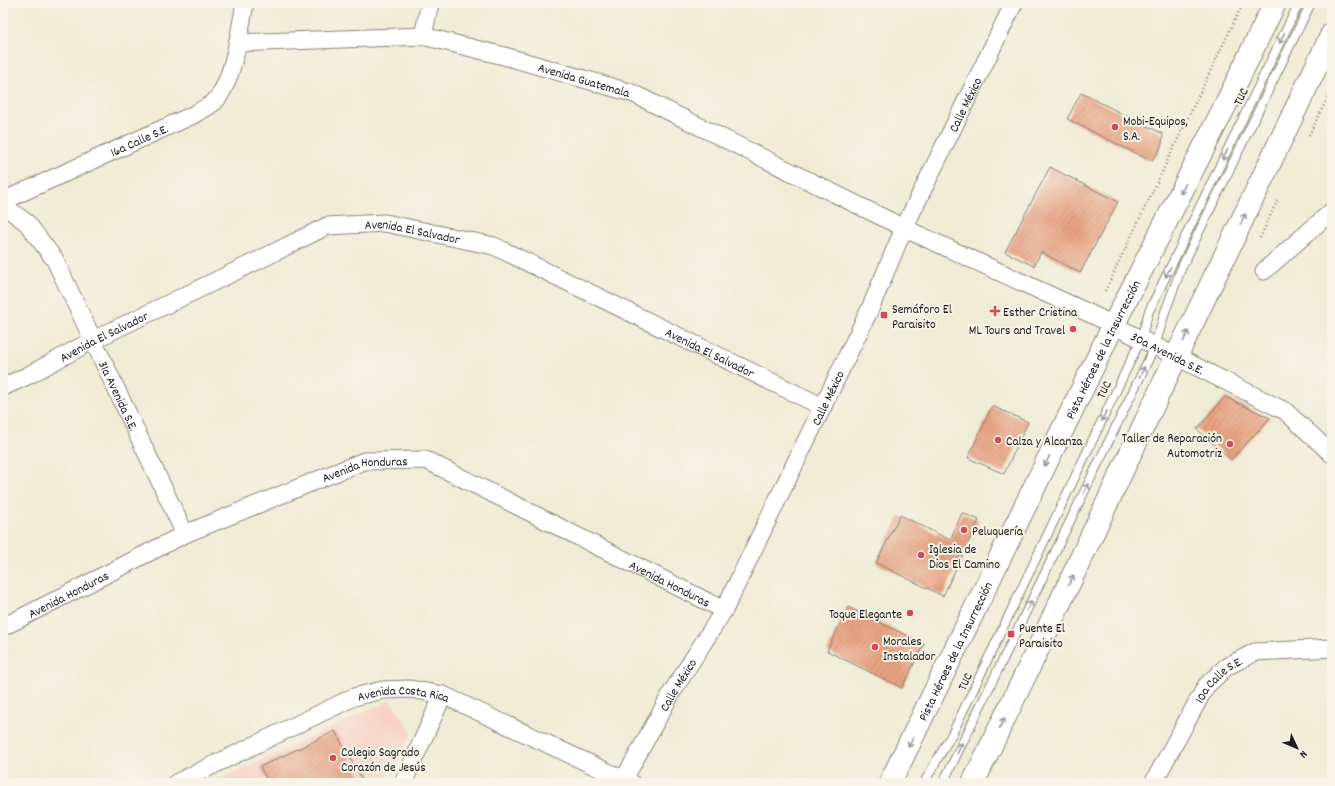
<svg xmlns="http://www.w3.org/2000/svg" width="1335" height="786" font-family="Dekko,sans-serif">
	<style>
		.built { fill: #f7d1c6 }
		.building { fill: url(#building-hatch) }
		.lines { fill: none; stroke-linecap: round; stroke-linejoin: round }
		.lane-casing { stroke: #868478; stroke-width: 10 }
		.street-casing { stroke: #868478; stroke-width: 19 }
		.primary-casing { stroke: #868478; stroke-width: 24 }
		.path { stroke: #868478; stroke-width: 2.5; stroke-dasharray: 1 3; stroke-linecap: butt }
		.lane { stroke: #fff; stroke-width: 8 }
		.street { stroke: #fff; stroke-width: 17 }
		.primary { stroke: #fff; stroke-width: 22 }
		.oneway { stroke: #999 }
		.poi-dot { fill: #d1495b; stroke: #f7f3e8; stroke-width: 1.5 }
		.labels { text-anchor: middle; stroke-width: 4; stroke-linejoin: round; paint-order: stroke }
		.street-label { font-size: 13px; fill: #1c1c1c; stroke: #f7f3e8 }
		.poi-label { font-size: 13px; fill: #1c1c1c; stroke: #f7f3e8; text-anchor: start }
	</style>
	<defs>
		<pattern id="building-hatch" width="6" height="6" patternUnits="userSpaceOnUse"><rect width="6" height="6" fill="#e8a281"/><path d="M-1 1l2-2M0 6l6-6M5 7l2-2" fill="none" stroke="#c68b6f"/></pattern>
	</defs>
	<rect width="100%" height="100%" fill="#f7f3e8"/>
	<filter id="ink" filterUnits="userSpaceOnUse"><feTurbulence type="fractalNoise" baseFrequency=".025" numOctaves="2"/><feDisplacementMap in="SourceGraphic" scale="8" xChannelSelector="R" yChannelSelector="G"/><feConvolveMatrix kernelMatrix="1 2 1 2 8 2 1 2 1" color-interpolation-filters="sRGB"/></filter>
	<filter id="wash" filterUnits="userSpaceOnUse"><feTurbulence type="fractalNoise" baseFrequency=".012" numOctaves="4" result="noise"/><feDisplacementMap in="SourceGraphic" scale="16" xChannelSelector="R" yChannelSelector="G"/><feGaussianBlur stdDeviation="0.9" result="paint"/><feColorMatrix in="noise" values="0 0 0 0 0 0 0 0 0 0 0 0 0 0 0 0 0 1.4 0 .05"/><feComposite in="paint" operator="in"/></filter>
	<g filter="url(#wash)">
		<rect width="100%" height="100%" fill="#f0ebd5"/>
		<!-- built -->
		<path class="built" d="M390 700 412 732 385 783H213Z"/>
		<g id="blocks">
			<!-- building -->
			<g class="building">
				<path d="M1081 93 1163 134 1162 144 1158 153 1151 161 1067 119Z"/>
				<path d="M1050 167 1118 202 1080 273 1041 252 1034 266 1005 252Z"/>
				<path d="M1225 397 1270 418 1231 460 1197 429Z"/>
				<path d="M992 406 1028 422 1004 474 968 458Z"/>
				<path d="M962 513 979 520 943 596 876 563 900 515 950 540Z"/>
				<path d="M848 607 924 644 902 688 827 651Z"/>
				<path d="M335 731 364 783H269L260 767Z"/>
			</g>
		</g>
	</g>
	<g filter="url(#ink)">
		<use href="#blocks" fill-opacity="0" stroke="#868478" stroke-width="1"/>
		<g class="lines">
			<defs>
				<g id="lane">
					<path d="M924 783 953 732 1141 339 1149 311 1299 3"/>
					<path d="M943 783 1155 346 1165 312 1181 269 1311 3"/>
				</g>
				<g id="street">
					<path d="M423 36 430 3"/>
					<path id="s1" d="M237 43 423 36 504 56 632 93 904 228 1093 315 1285 411 1332 454"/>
					<path id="s2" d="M3 201 193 115C199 111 209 107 214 102 233 84 240 29 245 3"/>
					<path id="s3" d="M3 205 27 223 55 260 185 534"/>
					<path d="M1264 271 1332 211"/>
					<path id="s4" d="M3 387 29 375 93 340 261 259 327 226 385 223 494 246 823 407"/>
					<path id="s5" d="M3 627 185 534 364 461 426 460 724 610"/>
					<path id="s6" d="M176 783 354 697 383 690 410 689 443 695 631 783"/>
					<path d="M403 783 443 695"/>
					<path id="s7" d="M622 783 672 692 724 610 870 309 904 228 1014 3"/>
					<path id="s8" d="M1153 783 1206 686 1226 667 1255 652 1332 648"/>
				</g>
				<g id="primary">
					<path id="s9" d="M890 783 1113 326 1225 106 1275 3"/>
					<path d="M973 783 1048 628 1176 357 1332 34"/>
				</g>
			</defs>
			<!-- lane casing -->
			<use href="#lane" class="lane-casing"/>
			<!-- street casing -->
			<use href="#street" class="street-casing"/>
			<!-- primary casing -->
			<use href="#primary" class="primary-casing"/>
			<!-- path -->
			<g class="path">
				<path d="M1309 135 1332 89"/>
				<path d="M1260 238 1278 199"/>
				<path d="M1105 291 1243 3"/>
			</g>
			<!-- lane -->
			<use href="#lane" class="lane"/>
			<!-- street -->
			<use href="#street" class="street"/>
			<!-- primary -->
			<use href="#primary" class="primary"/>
		</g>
		<!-- one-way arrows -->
		<defs><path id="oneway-shaft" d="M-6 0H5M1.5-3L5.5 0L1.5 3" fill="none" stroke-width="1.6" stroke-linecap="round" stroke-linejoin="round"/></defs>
		<g class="oneway">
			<use href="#oneway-shaft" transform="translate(1282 38) rotate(116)"/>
			<use href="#oneway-shaft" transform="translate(1225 155) rotate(116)"/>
			<use href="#oneway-shaft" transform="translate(1183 189) rotate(117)"/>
			<use href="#oneway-shaft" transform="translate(1243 219) rotate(-64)"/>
			<use href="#oneway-shaft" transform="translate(1168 272) rotate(116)"/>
			<use href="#oneway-shaft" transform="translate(1186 336) rotate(-64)"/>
			<use href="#oneway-shaft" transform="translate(1142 372) rotate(-64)"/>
			<use href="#oneway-shaft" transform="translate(1104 416) rotate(116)"/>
			<use href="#oneway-shaft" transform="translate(1047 461) rotate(116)"/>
			<use href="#oneway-shaft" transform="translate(1086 489) rotate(-64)"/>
			<use href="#oneway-shaft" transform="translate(1071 580) rotate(-65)"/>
			<use href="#oneway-shaft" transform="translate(1029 606) rotate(-64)"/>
			<use href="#oneway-shaft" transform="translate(1002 723) rotate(-64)"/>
			<use href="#oneway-shaft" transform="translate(911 742) rotate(116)"/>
			<use href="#oneway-shaft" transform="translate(960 748) rotate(-64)"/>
		</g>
	</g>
	<!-- markers -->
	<g class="poi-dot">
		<circle cx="1115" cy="127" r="4"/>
		<path d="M993 305h4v4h4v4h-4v4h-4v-4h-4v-4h4z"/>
		<rect x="880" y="311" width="8" height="8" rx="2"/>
		<circle cx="1073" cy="329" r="4"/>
		<circle cx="998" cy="440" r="4"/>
		<circle cx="1230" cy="444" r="4"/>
		<circle cx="964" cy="530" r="4"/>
		<circle cx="921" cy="555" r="4"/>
		<circle cx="910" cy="613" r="4"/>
		<rect x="1007" y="630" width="8" height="8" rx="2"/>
		<circle cx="875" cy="647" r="4"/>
		<circle cx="333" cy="758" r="4"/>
	</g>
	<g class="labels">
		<!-- street labels -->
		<g class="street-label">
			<text dy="5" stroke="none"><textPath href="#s1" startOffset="353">Avenida Guatemala</textPath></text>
			<text transform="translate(1240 96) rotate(-64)" y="5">TUC</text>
			<text dy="5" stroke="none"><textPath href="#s7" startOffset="761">Calle México</textPath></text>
			<text dy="5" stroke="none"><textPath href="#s2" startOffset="149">16a Calle S.E.</textPath></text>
			<text dy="5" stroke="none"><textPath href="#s4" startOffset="448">Avenida El Salvador</textPath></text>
			<text dy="5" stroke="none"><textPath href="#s4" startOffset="113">Avenida El Salvador</textPath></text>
			<text dy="5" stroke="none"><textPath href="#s9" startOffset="483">Pista Héroes de la Insurrección</textPath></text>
			<text dy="5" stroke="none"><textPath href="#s4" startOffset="772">Avenida El Salvador</textPath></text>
			<text dy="5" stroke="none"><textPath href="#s1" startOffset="998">30a Avenida S.E.</textPath></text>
			<text transform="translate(1103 389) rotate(-64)" y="5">TUC</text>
			<text dy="5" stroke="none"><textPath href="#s3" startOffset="226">31a Avenida S.E.</textPath></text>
			<text dy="5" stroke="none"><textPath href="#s7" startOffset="437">Calle México</textPath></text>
			<text dy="5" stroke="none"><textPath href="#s5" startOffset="397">Avenida Honduras</textPath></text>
			<text dy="5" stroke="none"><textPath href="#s5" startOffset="733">Avenida Honduras</textPath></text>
			<text dy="5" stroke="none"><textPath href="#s5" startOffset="73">Avenida Honduras</textPath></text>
			<text dy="5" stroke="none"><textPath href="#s9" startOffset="147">Pista Héroes de la Insurrección</textPath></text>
			<text transform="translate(964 681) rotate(-65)" y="5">TUC</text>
			<text dy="5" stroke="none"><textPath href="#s8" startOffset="124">10a Calle S.E.</textPath></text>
			<text dy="5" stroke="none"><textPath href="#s7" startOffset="113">Calle México</textPath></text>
			<text dy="5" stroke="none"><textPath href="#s6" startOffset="248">Avenida Costa Rica</textPath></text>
		</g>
		<!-- poi labels -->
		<g class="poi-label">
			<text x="1123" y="125">Mobi-Equipos,<tspan x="1123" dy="15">S.A.</tspan></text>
			<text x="892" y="313">Semáforo El<tspan x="892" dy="15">Paraisito</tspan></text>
			<text x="1003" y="316">Esther Cristina</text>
			<text x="1065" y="334" text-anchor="end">ML Tours and Travel</text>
			<text x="1222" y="442" text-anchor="end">Taller de Reparación<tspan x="1222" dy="15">Automotriz</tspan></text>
			<text x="1006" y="445">Calza y Alcanza</text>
			<text x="972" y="535">Peluquería</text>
			<text x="929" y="553">Iglesia de<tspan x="929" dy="15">Dios El Camino</tspan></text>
			<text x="902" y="618" text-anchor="end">Toque Elegante</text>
			<text x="1019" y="632">Puente El<tspan x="1019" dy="15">Paraisito</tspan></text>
			<text x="883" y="645">Morales<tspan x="883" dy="15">Instalador</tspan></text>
			<text x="341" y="756">Colegio Sagrado<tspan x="341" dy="15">Corazón de Jesús</tspan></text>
		</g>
	</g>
	<!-- margin -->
	<rect width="1335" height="786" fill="none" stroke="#f7f3e8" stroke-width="16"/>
	<!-- north arrow -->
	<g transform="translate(1297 748) rotate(134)" stroke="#f7f3e8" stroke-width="3" paint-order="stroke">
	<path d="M0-3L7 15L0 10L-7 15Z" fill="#1c1c1c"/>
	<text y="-6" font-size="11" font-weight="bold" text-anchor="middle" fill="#1c1c1c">N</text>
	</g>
</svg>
